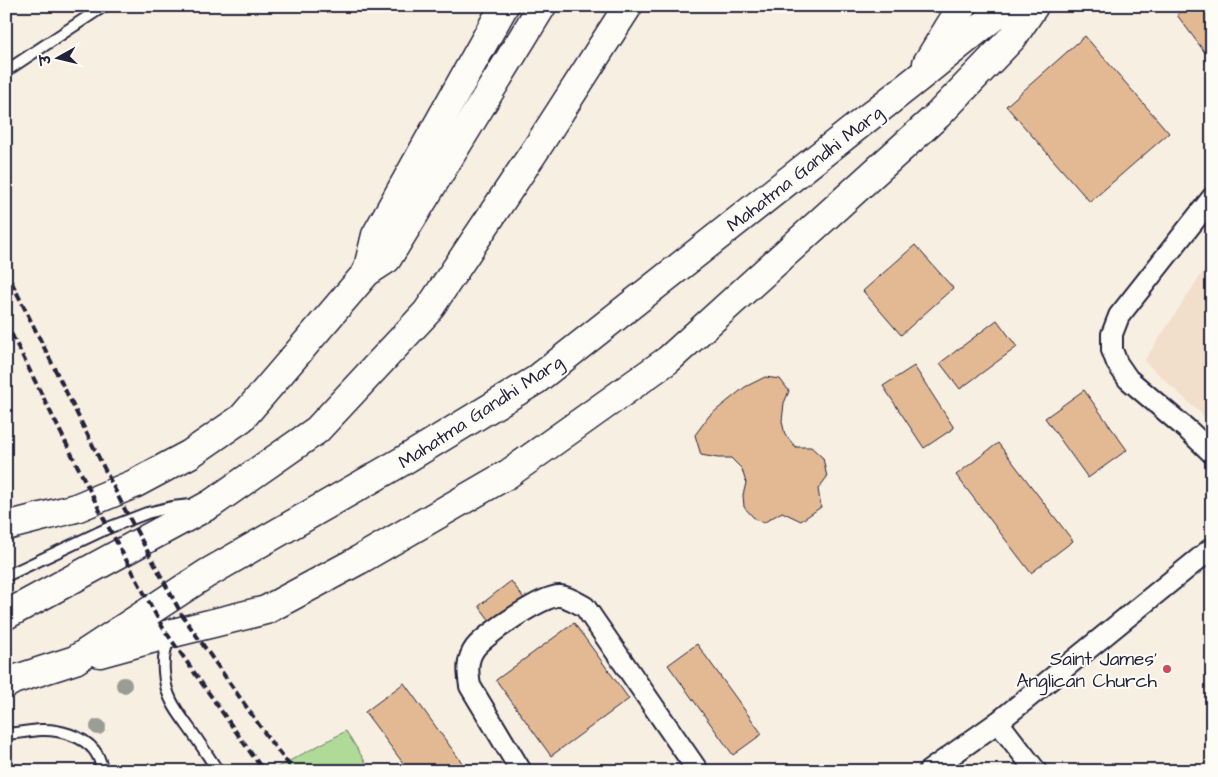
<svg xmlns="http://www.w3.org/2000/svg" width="1218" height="777" font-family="'Architects Daughter','Playpen Sans Deva',sans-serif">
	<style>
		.built { fill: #f2dfcb }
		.green { fill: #b0da97; stroke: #697e69 }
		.building { fill: #e3b993; stroke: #22223b }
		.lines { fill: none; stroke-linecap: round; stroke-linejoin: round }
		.lane-casing { stroke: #22223b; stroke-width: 14 }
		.street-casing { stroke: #22223b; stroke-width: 24 }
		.highway-casing { stroke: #22223b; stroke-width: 31 }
		.lane { stroke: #fdfcf7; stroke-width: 10 }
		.street { stroke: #fdfcf7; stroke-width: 20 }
		.highway { stroke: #fdfcf7; stroke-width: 28 }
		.rail { stroke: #22223b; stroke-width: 4; stroke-dasharray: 8 4; stroke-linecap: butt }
		.tree { fill: #9a9c96 }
		.poi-dot { fill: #d1495b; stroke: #fdfcf7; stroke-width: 2 }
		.labels { text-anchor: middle; stroke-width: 4; stroke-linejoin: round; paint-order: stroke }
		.street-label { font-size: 19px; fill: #22223b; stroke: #fdfcf7 }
		.poi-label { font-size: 19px; fill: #22223b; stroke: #fdfcf7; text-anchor: end }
	</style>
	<rect width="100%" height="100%" fill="#f8efe3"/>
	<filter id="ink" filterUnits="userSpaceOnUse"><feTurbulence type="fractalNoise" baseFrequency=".02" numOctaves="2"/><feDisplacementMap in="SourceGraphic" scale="10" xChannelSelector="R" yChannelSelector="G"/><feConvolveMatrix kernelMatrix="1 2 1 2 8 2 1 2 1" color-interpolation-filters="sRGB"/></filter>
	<g filter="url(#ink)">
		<!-- built -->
		<path class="built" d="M1212 258V424L1144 361Z"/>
		<!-- green -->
		<path class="green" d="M346 731 371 771H275L274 769Z"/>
		<!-- building -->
		<g class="building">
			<path d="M1189 6H1212V62L1177 15Z"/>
			<path d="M1085 36 1169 133 1090 202 1006 106Z"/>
			<path d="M915 245 953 288 901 335 863 291Z"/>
			<path d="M997 320 1017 347 960 389 940 363Z"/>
			<path d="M914 366 954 428 924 448 883 386Z"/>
			<path d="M765 377 780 379 789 391 784 403 782 421 785 435 796 447H811L823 458 827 477 818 489 821 507 801 521 782 512 763 523 753 517 744 507 743 495 746 483 742 469 731 458H718L701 455 695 435 709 416 745 387Z"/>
			<path d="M1084 390 1127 450 1088 478 1045 418Z"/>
			<path d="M998 443 1073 541 1031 573 956 475Z"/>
			<path d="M511 581 526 601 493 625 479 606Z"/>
			<path d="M574 623 629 699 551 756 496 680Z"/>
			<path d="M697 644 762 734 733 755 668 665Z"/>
			<path d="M404 683 468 771H409L365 712Z"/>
		</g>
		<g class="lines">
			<defs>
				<g id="lane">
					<path d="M6 71 104 6"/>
					<path d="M6 576 108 528 147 513 172 507 191 505"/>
					<path d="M170 638C160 656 163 685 172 702 176 710 182 718 187 725 198 740 208 756 218 771"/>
					<path d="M6 734C18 733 29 731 41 730 58 729 83 736 94 750 99 756 101 763 103 771"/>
				</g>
				<g id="street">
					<path d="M1212 198 1119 316 1112 334V350L1117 363 1128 379 1189 431 1212 453"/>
					<path d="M998 722 1036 771"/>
					<path d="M521 771 470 686C468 673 466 660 475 648 485 635 544 594 560 596 569 597 578 603 585 607L698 771"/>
					<path d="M929 771 998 722 1212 548"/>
				</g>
				<g id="highway">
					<path d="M927 63 962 6"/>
					<path d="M367 272 376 235 504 6"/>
					<path d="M6 526 76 508 134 484 190 454 242 418 367 272 387 259 542 6"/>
					<path d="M6 615 211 504 317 430 427 312 540 143 628 6"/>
					<path d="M100 653 173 633 266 610 359 560 508 474 668 360 938 115 1013 37 1034 6"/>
					<path d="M6 684 13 680 75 660 206 574 401 462 536 380 917 79 1007 6"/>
				</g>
			</defs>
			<!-- lane casing -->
			<use href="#lane" class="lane-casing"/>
			<!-- street casing -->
			<use href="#street" class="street-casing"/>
			<!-- highway casing -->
			<use href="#highway" class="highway-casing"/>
			<!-- lane -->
			<use href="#lane" class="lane"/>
			<!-- street -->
			<use href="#street" class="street"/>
			<!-- highway -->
			<use href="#highway" class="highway"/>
			<!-- rail -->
			<g class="rail">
				<path d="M6 271 123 506 182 615 271 742 294 771"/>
				<path d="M6 323 103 517 163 628 253 756 264 771"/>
			</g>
		</g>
		<!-- trees -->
		<g class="tree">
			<circle cx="124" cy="685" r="8"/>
			<circle cx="98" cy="727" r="8"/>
		</g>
	</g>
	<!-- markers -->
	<circle class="poi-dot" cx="1167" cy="669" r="5"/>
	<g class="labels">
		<!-- street labels -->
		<g class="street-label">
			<text transform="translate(804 168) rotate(-38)" y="7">Mahatma Gandhi Marg</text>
			<text transform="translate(480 411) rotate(-33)" y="7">Mahatma Gandhi Marg</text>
		</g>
		<!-- poi labels -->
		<g class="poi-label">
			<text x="1157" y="665">Saint James'<tspan x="1157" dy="22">Anglican Church</tspan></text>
		</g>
	</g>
	<!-- margin -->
	<rect width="1218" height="777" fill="none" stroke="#fdfcf7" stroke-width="25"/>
	<rect x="12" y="12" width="1193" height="752" fill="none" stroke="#22223b" stroke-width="2" filter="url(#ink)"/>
	<!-- north arrow -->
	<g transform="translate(58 58) rotate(262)" stroke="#fdfcf7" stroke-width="4" paint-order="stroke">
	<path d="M0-4L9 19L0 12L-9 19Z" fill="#22223b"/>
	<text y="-8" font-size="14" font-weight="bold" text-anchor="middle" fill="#22223b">उ</text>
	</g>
</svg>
